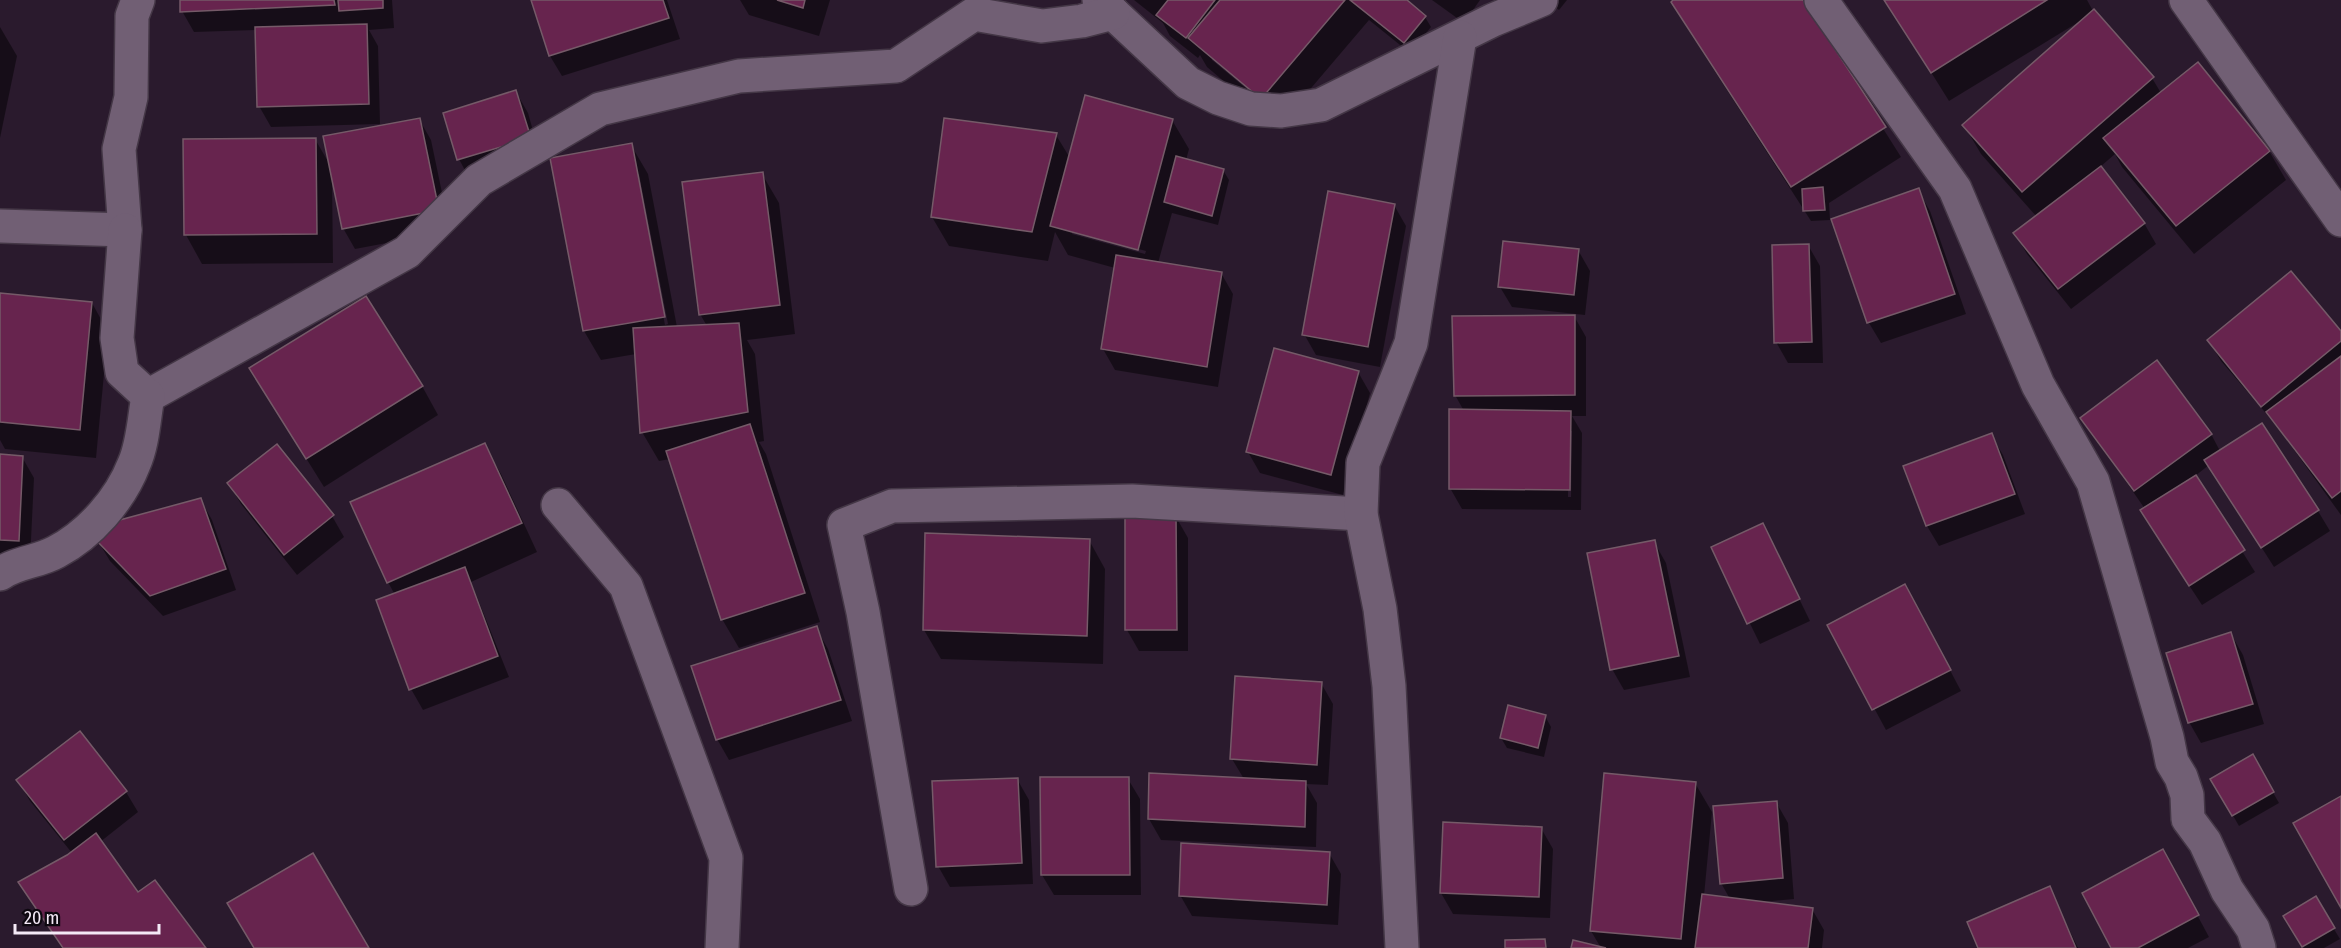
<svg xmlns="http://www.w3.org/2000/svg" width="2341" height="948" font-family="'Fira Sans Condensed',sans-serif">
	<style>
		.shadow { fill: #0007; fill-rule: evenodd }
		.building { fill: #67244e; stroke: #755a68; stroke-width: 1.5 }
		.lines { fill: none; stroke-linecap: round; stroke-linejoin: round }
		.street-casing { stroke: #443746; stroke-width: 36 }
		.street { stroke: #715f74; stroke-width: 33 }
	</style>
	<rect width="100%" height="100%" fill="#2a1a2d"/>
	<!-- shadow -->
	<g class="shadow">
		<path d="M181 0H392L394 28 369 30 378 46 380 124 271 127 259 106 256 30 194 32 182 11Z"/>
		<path d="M532 0H667L680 39 562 76 550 56Z"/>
		<path d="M740 0H830L819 36 749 15Z"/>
		<path d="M1134 0H1405L1425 17 1431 27 1410 53 1369 20 1278 127 1207 67 1200 55 1198 58 1170 36 1163 23ZM1212 56 1268 103 1266 105 1212 60Z"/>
		<path d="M1432 0H1480L1464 23Z"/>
		<path d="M1547 0H1567L1559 10Z"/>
		<path d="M1676 0H1802L1901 157 1829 203 1830 220 1811 221 1689 31 1673 2Z"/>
		<path d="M1886 0H2087L2093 11 2152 78 2161 93 2269 151 2286 180 2194 254 2122 167 2115 154 2100 167 2144 223 2156 244 2071 309 2027 254 2015 233 2037 217 1981 154 1964 125 2090 15 1949 101Z"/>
		<path d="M0 27 17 56 0 138Z"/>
		<path d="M516 92 528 113 541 159 470 180 459 159Z"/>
		<path d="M419 119 431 140 450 231 355 249 343 228 332 180 333 263 202 264 186 235 185 140 315 139 330 165Z"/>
		<path d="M1172 120 1189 149 1186 160 1223 170 1229 180 1218 225 1172 213 1158 263 1221 273 1233 294 1218 387 1115 370 1103 349 1115 268 1068 255 1055 232 1048 261 949 246 932 217 1056 135 1070 158ZM1072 231 1146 251 1145 254 1072 234Z"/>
		<path d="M631 145 648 174 677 327 707 326 700 314 762 174 779 203 795 334 747 340 755 354 764 441 759 442 766 454 820 622 739 648 722 619 670 459 659 461 642 432 636 354 601 360 584 331 552 160ZM636 174H639L668 324 665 325Z"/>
		<path d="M1918 190 1930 211 1966 314 1881 343 1869 323 1833 220Z"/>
		<path d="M1394 205 1406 226 1380 367 1316 355 1304 334Z"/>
		<path d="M1808 245 1820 266 1823 363H1788L1776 342Z"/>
		<path d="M1578 250 1590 271 1585 315 1512 307 1500 287Z"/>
		<path d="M92 303 108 332 96 458 5 449 0 440V305Z"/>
		<path d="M1574 316 1586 337V416H1572L1582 433 1581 510 1462 509 1450 488 1464 411 1455 395ZM1569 431H1572L1571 497H1568Z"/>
		<path d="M2341 334V515L2276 425 2221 361 2209 341Z"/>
		<path d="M1358 372 1370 393 1343 495 1260 473 1248 452Z"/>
		<path d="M422 386 438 415 324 487 268 397Z"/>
		<path d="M2082 418 2211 434 2220 451 2318 511 2330 531 2274 567 2209 465 2195 476 2255 572 2202 605 2154 532 2145 509Z"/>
		<path d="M1991 435 2003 455 2025 514 1939 546 1927 526 1905 467Z"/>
		<path d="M484 445 501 474 537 552 471 582 509 677 423 710 411 689 395 595 388 582Z"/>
		<path d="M0 456 22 457 34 478 30 561 0 560Z"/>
		<path d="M229 484 332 516 344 537 297 575 241 504Z"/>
		<path d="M200 499 212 520 236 590 163 616 110 561 98 541Z"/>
		<path d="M1176 517 1188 538V651H1139L1127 630Z"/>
		<path d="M1763 525 1810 621 1760 644 1713 548Z"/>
		<path d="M1089 540 1105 569 1103 664 941 659 924 630Z"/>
		<path d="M1654 542 1666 563 1690 677 1624 690 1612 669Z"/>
		<path d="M1916 606 1961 691 1886 730 1829 625Z"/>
		<path d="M816 628 828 649 852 721 729 760 717 739Z"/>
		<path d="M2231 634 2243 655 2264 724 2201 743 2189 722Z"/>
		<path d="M1321 683 1333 704 1328 785 1306 784 1317 803 1316 847 1161 840 1149 819 1244 779 1232 759Z"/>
		<path d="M1545 716 1551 727 1544 757 1507 748 1501 738Z"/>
		<path d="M2252 756 2279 803 2239 826 2212 779Z"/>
		<path d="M1017 779 1029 800 1033 884 950 887 938 866Z"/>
		<path d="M1128 779 1140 799 1141 895H1054L1042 875Z"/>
		<path d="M18 780 126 792 138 812 100 842 138 894 204 948H62L20 883 72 853 30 801Z"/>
		<path d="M1695 783 1712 812 1704 896 1730 899 1721 883 1776 802 1788 823 1794 899 1762 902 1812 909 1824 930 1822 948H1601L1591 931Z"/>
		<path d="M1444 824 1541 828 1553 849 1550 918 1453 914 1441 893Z"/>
		<path d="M1329 853 1341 874 1338 925 1192 916 1180 895Z"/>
		<path d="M2174 872 2209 937 2188 948H2113Z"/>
		<path d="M2049 888 2078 948H1979Z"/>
		<path d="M2315 898 2340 939 2324 948H2304L2285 917Z"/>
	</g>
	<!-- building -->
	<g class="building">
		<path d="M180 0H334L335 5 180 12Z"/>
		<path d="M338 0H383V8L339 11Z"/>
		<path d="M531 0H663L669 18 549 56Z"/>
		<path d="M777 0H805L803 8Z"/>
		<path d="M1168 0H1215L1186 38 1156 15Z"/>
		<path d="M1220 0H1345L1261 99 1188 38Z"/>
		<path d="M1350 0H1407L1426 16 1404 43Z"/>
		<path d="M1673 0H1803L1886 127 1791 187 1671 2Z"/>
		<path d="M1884 0H2047L1931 73Z"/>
		<path d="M2094 9 2154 77 2022 192 1962 125Z"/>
		<path d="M367 24 369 104 257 107 255 27Z"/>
		<path d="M2198 62 2270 151 2176 226 2103 138Z"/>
		<path d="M516 90 531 138 457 160 443 113Z"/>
		<path d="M1085 95 1173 119 1138 250 1050 226Z"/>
		<path d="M420 118 439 210 342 229 323 136Z"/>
		<path d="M944 118 1057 133 1032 232 931 217Z"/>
		<path d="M316 138 317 234 184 235 183 139Z"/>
		<path d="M632 143 665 317 583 331 550 158Z"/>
		<path d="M1176 156 1224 169 1212 216 1164 202Z"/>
		<path d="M2101 166 2145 223 2058 289 2013 233Z"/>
		<path d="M763 172 780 305 699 315 682 182Z"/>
		<path d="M1823 187 1825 210 1803 211 1802 189Z"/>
		<path d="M1919 188 1955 294 1867 323 1831 219Z"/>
		<path d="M1328 191 1395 204 1368 347 1302 335Z"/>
		<path d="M1503 241 1579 249 1574 295 1498 287Z"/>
		<path d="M1809 244 1812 342 1774 343 1772 245Z"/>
		<path d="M1116 255 1222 272 1207 367 1101 349Z"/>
		<path d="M2291 271 2341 331V341L2261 407 2207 340Z"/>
		<path d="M0 293 92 302 80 430 0 422Z"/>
		<path d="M366 296 423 386 306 459 249 368Z"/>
		<path d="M1575 315V395L1454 396 1452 316Z"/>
		<path d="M739 323 748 412 640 433 633 328Z"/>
		<path d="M1274 348 1359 371 1331 475 1246 452Z"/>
		<path d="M2341 356V491L2332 498 2266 412Z"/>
		<path d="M2157 360 2212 434 2134 491 2080 418Z"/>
		<path d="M1449 409 1571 411 1570 490 1449 489Z"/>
		<path d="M2262 423 2319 510 2261 548 2204 460Z"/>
		<path d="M750 424 805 593 721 620 666 451Z"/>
		<path d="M1992 433 2015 494 1926 526 1903 466Z"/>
		<path d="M485 443 522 523 387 583 350 502Z"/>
		<path d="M277 444 334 515 284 555 227 483Z"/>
		<path d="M0 454 23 456 19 541 0 540Z"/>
		<path d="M2196 475 2245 550 2189 586 2140 510Z"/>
		<path d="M201 498 226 569 150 596 96 540 116 521Z"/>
		<path d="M1125 515H1176L1177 630H1125Z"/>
		<path d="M1763 523 1800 599 1747 624 1711 547Z"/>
		<path d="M925 533 1090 539 1087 636 923 630Z"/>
		<path d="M1655 540 1679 656 1610 670 1587 553Z"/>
		<path d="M465 567 498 656 409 690 376 600Z"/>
		<path d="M1905 584 1951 670 1872 710 1827 625Z"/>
		<path d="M817 626 841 700 716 740 691 666Z"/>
		<path d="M2231 632 2253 704 2188 723 2166 653Z"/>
		<path d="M1235 676 1322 682 1317 765 1230 759Z"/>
		<path d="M1508 705 1546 715 1538 748 1500 738Z"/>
		<path d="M80 731 127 791 64 840 16 780Z"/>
		<path d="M2253 754 2274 792 2232 816 2210 779Z"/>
		<path d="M1149 773 1306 781 1305 827 1148 819Z"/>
		<path d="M1604 773 1696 782 1681 939 1590 931Z"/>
		<path d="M1040 777H1129L1130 875H1041Z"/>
		<path d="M1018 778 1022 863 936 867 932 781Z"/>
		<path d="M2341 796V908L2293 823Z"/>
		<path d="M1777 801 1783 878 1720 884 1713 806Z"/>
		<path d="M1443 822 1542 827 1539 897 1440 893Z"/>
		<path d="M96 833 138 892 155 880 206 948H63L18 882 67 855Z"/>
		<path d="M1181 843 1330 852 1327 905 1179 896Z"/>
		<path d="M2163 849 2199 915 2138 948H2111L2082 893Z"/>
		<path d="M313 853 369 948H254L227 903Z"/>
		<path d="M2050 886 2076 948H1978L1967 922Z"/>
		<path d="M1702 894 1813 908 1808 948H1695Z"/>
		<path d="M2316 896 2335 928 2302 947 2283 916Z"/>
		<path d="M1545 939 1546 948H1505V940Z"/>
		<path d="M1573 940 1606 948H1571Z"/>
	</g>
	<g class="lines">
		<defs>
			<g id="street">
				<path d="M1099 0 1188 83 1218 98 1251 109 1281 111 1321 105 1493 20 1541 0"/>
				<path d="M1821 0 1955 189 2038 385 2093 482 2167 737 2172 762 2181 777 2187 795 2188 819 2205 842 2227 890 2253 929 2259 948"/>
				<path d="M2186 0 2341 220"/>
				<path d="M0 226 125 230 119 149 131 97 132 16 138 0"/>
				<path d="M148 396 407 252 479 180 600 109 739 76 896 66 974 14 1042 26 1082 21 1113 13"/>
				<path d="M558 505 626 586 726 858 722 948"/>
				<path d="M0 574C17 562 38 562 56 552 90 534 120 500 134 464 143 444 144 418 148 396L122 372 117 338 125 230"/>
				<path d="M911 889 863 612 844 525 892 506 1132 501 1361 514"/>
				<path d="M1402 948 1389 686 1380 609 1361 514 1363 463 1411 343 1460 37"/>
			</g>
		</defs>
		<!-- street casing -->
		<use href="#street" class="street-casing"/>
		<!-- street -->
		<use href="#street" class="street"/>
	</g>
	<!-- scale -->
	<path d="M15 924v9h144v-9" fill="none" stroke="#f4e9f6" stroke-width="3"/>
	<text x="24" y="924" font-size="18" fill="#f4e9f6" stroke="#0e0810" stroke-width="4.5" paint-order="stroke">20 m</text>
</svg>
